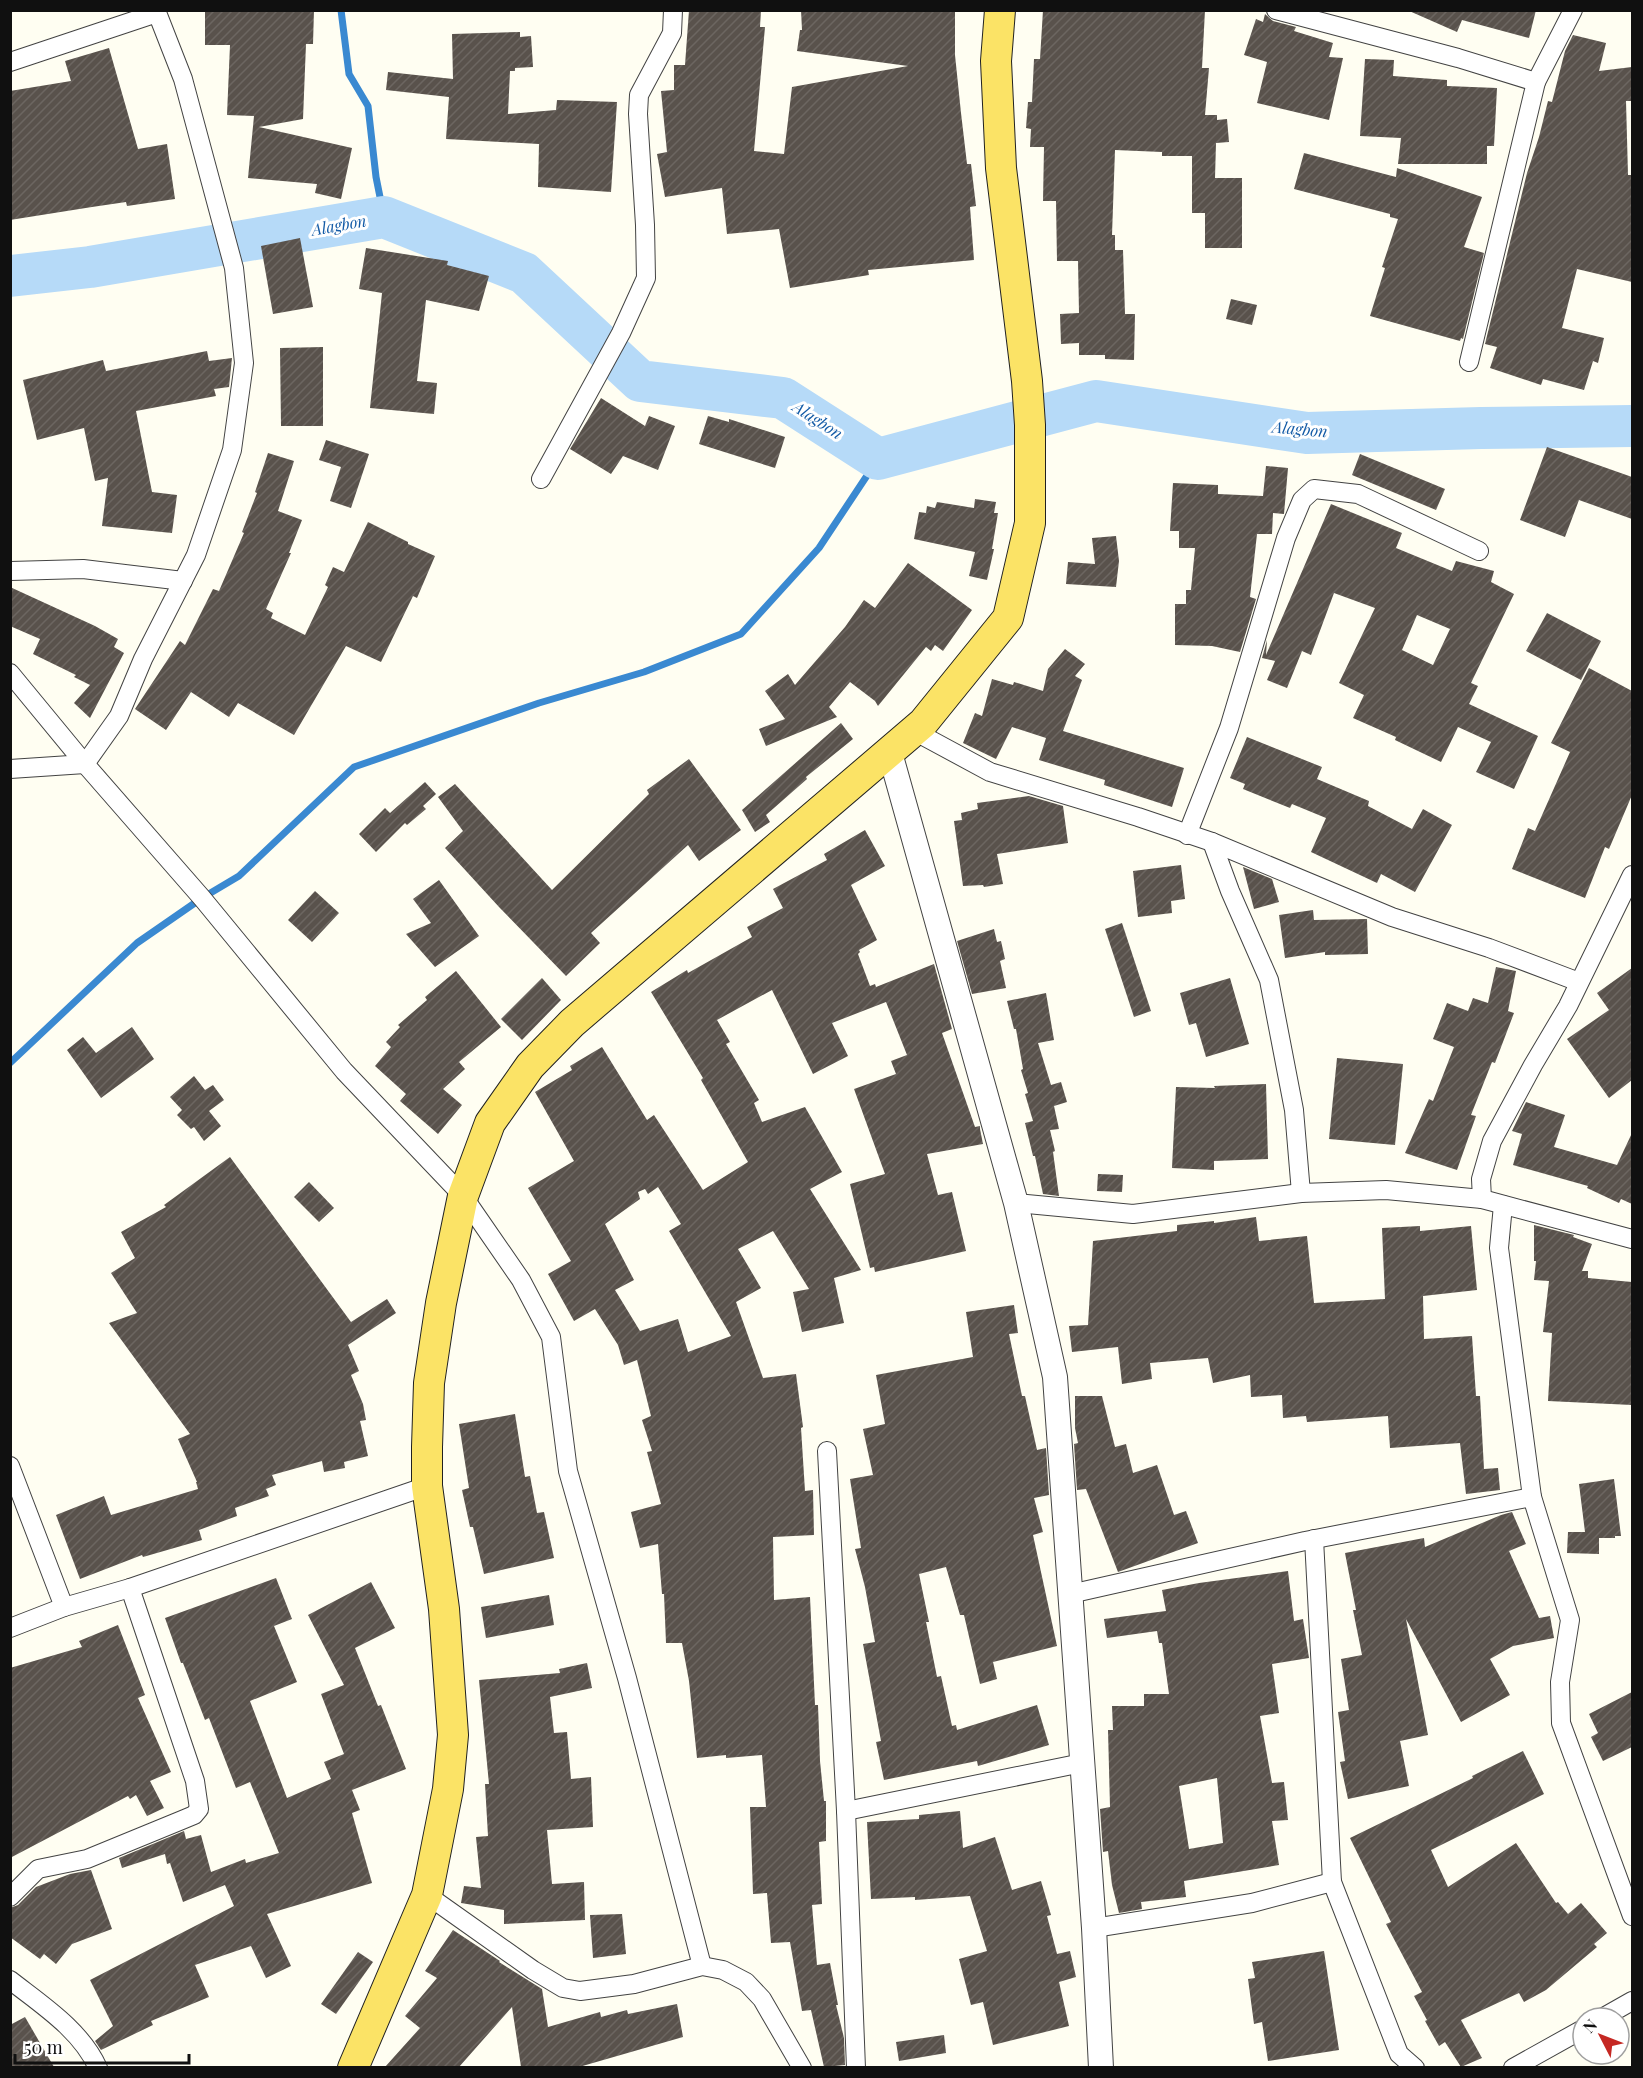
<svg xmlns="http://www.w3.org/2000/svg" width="1643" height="2078" font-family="'Playfair Display',serif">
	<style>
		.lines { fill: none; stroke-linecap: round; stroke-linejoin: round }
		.stream { stroke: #3a89d1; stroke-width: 7 }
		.river { stroke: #b6daf8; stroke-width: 42 }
		.building { fill: url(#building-hatch); fill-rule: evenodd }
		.minor-casing { stroke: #434343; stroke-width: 20 }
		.tertiary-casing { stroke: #434343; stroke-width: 26 }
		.primary-casing { stroke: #212121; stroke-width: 32 }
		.minor { stroke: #fff; stroke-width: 18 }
		.tertiary { stroke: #fff; stroke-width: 24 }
		.primary { stroke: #fbe366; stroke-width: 30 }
		.labels { text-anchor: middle; stroke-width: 6; stroke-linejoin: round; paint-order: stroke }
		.water-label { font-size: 16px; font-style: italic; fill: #145ba6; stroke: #fff }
	</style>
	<defs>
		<pattern id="building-hatch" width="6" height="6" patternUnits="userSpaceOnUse" patternTransform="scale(1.5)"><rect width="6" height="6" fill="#59524c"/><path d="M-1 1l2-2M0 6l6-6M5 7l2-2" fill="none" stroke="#6c6661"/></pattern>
	</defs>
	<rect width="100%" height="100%" fill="#fffef2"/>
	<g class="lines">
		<!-- stream -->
		<g class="stream">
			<path d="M341 10 349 74 368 106 376 177 384 217"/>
			<path d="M10 1063 137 943 202 898 239 876 354 767 539 703 644 672 741 634 819 548 878 459"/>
		</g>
		<!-- river -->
		<path class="river" d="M10 276 90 267 384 217 524 273 640 381 783 398 878 459 1096 401 1307 433 1481 428 1632 426"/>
	</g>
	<!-- building -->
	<g class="building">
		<path d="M205 10H314L313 44H306L303 119 259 127 352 148 341 199 315 193 317 184 248 178 254 116 227 115 230 45H205Z"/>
		<path d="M689 10H761L760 27H765L754 151 784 154 792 87 908 66 797 51 800 30H802L801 10H955V55L961 113 967 164H971L976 206 970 207 974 260 868 270 869 275 790 288 779 229 727 234 722 188 665 197 657 154 667 152 661 91 674 90V65H685Z"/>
		<path d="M1043 10H1205L1202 68H1209L1205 115H1217V120L1227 119 1229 142 1216 143 1215 178H1242V248H1205V213H1192V156H1162V152L1115 150 1112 235H1115V250H1123L1125 314H1135L1134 360 1105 359V355H1079V343L1061 344 1060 314 1079 313 1078 261H1057L1056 201H1043L1044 147H1030L1031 129 1026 128 1028 102H1032L1034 59H1040Z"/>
		<path d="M1407 10H1536L1529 38 1462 20 1457 32Z"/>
		<path d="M1265 14 1273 21 1296 27 1294 31 1333 43 1329 57 1343 58 1329 120 1257 103 1267 62 1244 55 1256 19 1263 22Z"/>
		<path d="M520 32V37L531 36 533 67 515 68V71H510L508 114 556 110 557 100 617 102 611 192 538 187 539 144 446 139 449 97 386 90 388 72 453 79 452 34Z"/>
		<path d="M1573 35 1606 43 1599 71 1632 67V101H1626L1628 175H1632V282L1577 269 1562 328 1604 338 1598 363 1593 361 1584 390 1543 379 1541 385 1490 368 1497 347 1485 344 1527 173 1539 137 1548 101 1552 102 1565 51Z"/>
		<path d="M109 48 138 149 167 144 175 199 127 206 126 202 92 207 10 220V91L71 81 65 61Z"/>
		<path d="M1365 59 1394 60 1393 76 1447 80V86L1497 88 1494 146H1487V164H1398L1401 138 1360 136Z"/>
		<path d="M1304 153 1396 177 1397 168 1482 197 1464 247 1484 253 1463 339 1461 338 1460 341 1370 316 1385 268 1382 267 1398 219 1390 217V214L1294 189Z"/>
		<path d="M300 238 313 307 273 314 261 246Z"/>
		<path d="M366 248 448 261 447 265 489 276 479 311 426 300 417 381 437 383 434 414 370 408 382 293 359 289Z"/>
		<path d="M1231 299 1257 305 1252 325 1226 319Z"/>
		<path d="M323 347V426H281L280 348Z"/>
		<path d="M207 351 209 361 232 358 229 387 214 389 216 396 136 411 152 492 177 495 172 533 102 526 108 478 95 481 84 428 37 440 23 380 103 360 106 371Z"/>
		<path d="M601 398 645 426 649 416 675 426 658 470 623 456 611 474 570 449Z"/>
		<path d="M708 416 729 422V419L785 437 775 468 699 444Z"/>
		<path d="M326 440 369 454 351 508 330 501 341 467 319 460Z"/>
		<path d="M1547 447 1632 477V519L1579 500 1565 537 1520 520Z"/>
		<path d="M268 453 294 461 278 511 302 520 289 553H291L266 609 273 613 271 618 305 635 328 587 325 585 333 567 344 572 368 522 408 542V544L435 556 417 598 413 596 381 662 346 646 294 735 238 703 229 717 191 692 166 730 135 709 180 641 185 645 213 589 219 591 244 533 242 532 257 493 255 492Z"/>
		<path d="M1360 454 1445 489 1436 510 1352 475Z"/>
		<path d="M1266 466 1288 468 1284 514 1273 513 1272 534H1257L1250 597 1256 599 1240 652 1212 646 1175 645V604H1186V590H1191L1195 548H1179V531H1170L1173 483 1218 485V494L1263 496Z"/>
		<path d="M975 499 996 502 994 513H998L992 549H994L987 580 969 576 975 552 914 539 919 512 926 513 927 506 935 508 937 502 974 508Z"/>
		<path d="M1331 504 1402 533 1396 548 1452 571 1456 561 1494 571 1491 582 1514 594 1471 683 1478 686 1469 704 1538 736 1514 789 1476 772 1491 742 1458 727 1441 762 1395 740 1396 737 1353 718 1364 695 1339 683 1375 608 1334 593 1311 655 1302 651 1287 688 1267 680 1275 661 1262 658 1267 640 1266 655ZM1417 615 1450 629 1433 665 1402 650Z"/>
		<path d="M1116 536 1119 561 1116 587 1066 584 1068 562 1095 564 1092 538Z"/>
		<path d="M908 563 972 610 943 651 935 645 931 651 926 647 878 706 875 701 850 682 829 707 837 717 766 746 759 729 785 719 765 691 788 674 795 685 845 627 864 600 875 608Z"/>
		<path d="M10 587 95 626 118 639 114 647 124 653 90 718 74 703 90 685 74 677 76 675 33 654 40 639 10 626Z"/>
		<path d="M1547 613 1601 641 1581 680 1526 651Z"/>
		<path d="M1065 649 1085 664 1075 676 1082 680 1063 731 1184 768 1172 807 1104 785 1105 780 1039 760 1046 738 1012 727 996 759 963 743 975 713 982 716 992 679 1013 685 1014 682 1043 691 1048 669Z"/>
		<path d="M1589 668 1632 691V795L1609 849 1605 847 1585 898 1512 869 1528 828 1535 831 1570 752 1551 743Z"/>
		<path d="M841 723 853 739 806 777 807 779 766 815 770 822 755 832 742 810Z"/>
		<path d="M1247 737 1322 767 1317 779 1369 801 1368 806 1412 829 1423 809 1452 825 1415 892 1381 874 1377 883 1311 852 1326 818 1292 804 1290 808 1243 789 1245 784 1230 778Z"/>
		<path d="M689 759 741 830 699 861 688 845 591 933 600 943 566 976 499 907 445 848 463 831 438 797 455 784 552 890 649 794 647 790Z"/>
		<path d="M425 782 436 794 423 806 426 809 407 825 405 823 376 852 359 834 385 808 390 813Z"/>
		<path d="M1029 796 1063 806 1068 843 997 854 1003 884 984 887 983 885 963 886 954 821 962 820 961 813 978 809 977 803Z"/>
		<path d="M865 830 885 866 851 885 877 940 859 950 860 952 858 954 870 986 875 984 876 987 934 964 952 1029 942 1033 975 1127 980 1126V1129L983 1144 927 1154 938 1195 952 1192 966 1251 875 1272 874 1267 870 1268 850 1184 885 1174 854 1089 896 1074 891 1061 907 1055 886 1002 832 1023 848 1056 813 1074 772 990 717 1020 730 1042 726 1044 759 1100 754 1103 762 1122 805 1107 842 1172 810 1189 861 1270 834 1278 844 1323 802 1332 793 1292 809 1289 773 1231 738 1249 761 1288 736 1302 763 1378 796 1374 803 1427 801 1428 805 1491 813 1490 814 1535 773 1537 774 1600 810 1597 815 1705H818L820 1761 824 1801H826V1841L819 1842 822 1904 812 1905 817 1965 830 1963 838 2005H836L844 2038 845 2065 824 2067 811 2010 802 2011 790 1942 771 1943 767 1893 753 1894 750 1807H766L762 1755 726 1758V1755L697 1758 689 1681 682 1643H666L664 1594H662L658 1544 640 1548 631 1512 661 1504 647 1452 652 1451 642 1420 651 1416 637 1360 624 1365 618 1345 595 1309 574 1321 548 1274 571 1261 528 1188 574 1161 535 1092 572 1070 570 1066 602 1047 647 1120 654 1115 703 1190 748 1162 701 1080 703 1078 651 992 687 970 688 973 752 937 747 927 783 908 773 889 827 860 824 854ZM658 1187 681 1224 669 1231 731 1336 688 1352 678 1319 640 1331 615 1290 634 1280 605 1224 640 1199 638 1192 645 1189 648 1194Z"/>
		<path d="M1181 865 1185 899 1171 901 1172 913 1138 917 1133 871Z"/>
		<path d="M1243 867 1272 879 1279 902 1254 909Z"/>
		<path d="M439 880 479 936 435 967 406 934 431 923 413 899Z"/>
		<path d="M315 891 339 913 312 942 288 920Z"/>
		<path d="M1313 910 1314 920 1367 919 1368 954 1325 955V952L1285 958 1279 915Z"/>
		<path d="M1122 923 1151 1011 1134 1017 1105 929Z"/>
		<path d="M994 929 997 942 1001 941 1005 959 1000 961 1006 988 972 994 957 941Z"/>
		<path d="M1496 967 1516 971 1508 1011 1514 1013 1495 1063 1492 1062 1471 1115 1476 1116 1457 1170 1405 1153 1429 1099 1433 1101 1454 1047 1433 1039 1447 1003 1468 1011 1473 998 1488 1003Z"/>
		<path d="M1632 968V1080L1609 1098 1567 1039 1609 1010 1597 993Z"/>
		<path d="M456 971 501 1027 459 1062 465 1069 443 1089 462 1105 438 1134 400 1101 406 1094 375 1066 391 1047 386 1042 400 1027 398 1025 427 1000 425 997Z"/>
		<path d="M542 978 561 1000 522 1040 501 1019Z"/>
		<path d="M1230 978 1249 1044 1206 1057 1196 1023 1189 1025 1180 993Z"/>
		<path d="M1046 993 1054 1040 1038 1043 1051 1085 1061 1082 1067 1102 1054 1106 1059 1129 1050 1130 1055 1151 1053 1152 1059 1196 1043 1194 1035 1156H1033L1025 1123 1033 1121 1025 1094 1028 1093 1021 1070 1023 1069 1016 1029H1014L1007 1001Z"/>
		<path d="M132 1027 154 1059 101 1098 67 1050 83 1037 96 1053Z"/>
		<path d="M1337 1058 1403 1064 1395 1145 1329 1139Z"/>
		<path d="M194 1076 205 1090 213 1085 224 1100 209 1111 221 1126 204 1141 194 1127 191 1129 177 1115 182 1110 170 1097Z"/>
		<path d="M1266 1084 1268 1159 1214 1161V1170L1172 1168 1176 1087 1215 1088 1214 1086Z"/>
		<path d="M1526 1102 1565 1115 1554 1147 1617 1165 1632 1133V1204L1621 1199 1619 1203 1587 1188 1588 1186 1513 1165 1522 1134 1512 1131Z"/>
		<path d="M230 1157 351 1322 387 1299 396 1313 348 1345 359 1371 351 1375 363 1404 366 1420 360 1421 368 1456 344 1462 345 1468 324 1472 322 1461 272 1475 276 1485 266 1489 269 1496 235 1508 237 1516 199 1530 202 1540 143 1557 142 1555 80 1579 56 1515 104 1496 111 1515 198 1489 196 1482H197L178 1439 190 1434 109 1323 137 1313 111 1273 135 1258 121 1232 166 1207 164 1205Z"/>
		<path d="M1098 1174 1123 1175 1122 1192 1097 1191Z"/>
		<path d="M309 1182 334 1208 319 1222 294 1197Z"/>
		<path d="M1256 1217 1259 1241 1307 1236 1314 1303 1385 1299 1382 1228 1420 1226V1231L1471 1226 1477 1290 1423 1296 1424 1339 1472 1336 1476 1396H1480L1484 1469 1498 1468 1500 1490 1466 1494 1460 1443 1390 1448 1388 1416 1307 1422 1306 1416 1283 1418 1282 1395 1251 1397 1250 1375 1213 1383 1208 1358 1150 1363 1152 1379 1122 1384 1118 1347 1072 1352 1069 1326 1088 1325 1093 1241 1177 1231V1225L1214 1221V1223Z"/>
		<path d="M1534 1225 1574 1235 1573 1237 1592 1244 1582 1271H1588V1278L1632 1282V1405L1548 1401 1552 1333 1543 1332 1549 1281 1534 1280 1536 1261H1534Z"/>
		<path d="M1014 1305 1018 1333 1009 1334 1022 1396H1025L1037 1450 1046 1448 1049 1495 1034 1498 1043 1532 1033 1535 1057 1646 993 1662 997 1679 980 1684 964 1615H960L946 1567 919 1574 929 1622H926L937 1677 941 1676 952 1726 956 1725 957 1730 1037 1705 1049 1745 978 1766 977 1761 884 1780 876 1742 881 1741 863 1644 875 1642 865 1587 855 1549 861 1548 850 1479 873 1475 863 1429 885 1424 876 1375 973 1357 966 1312Z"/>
		<path d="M1075 1396H1102L1115 1447 1126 1444 1133 1473 1157 1465 1174 1515 1186 1511 1198 1543 1118 1572 1086 1489 1077 1490 1074 1444 1078 1443 1075 1428Z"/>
		<path d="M515 1414 525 1477 530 1476 537 1513 544 1512 554 1558 484 1574 473 1527H470L462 1490 469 1488 459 1424Z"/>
		<path d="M1614 1479 1621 1536H1615V1538H1599V1554L1567 1553 1568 1532H1585L1579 1484Z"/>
		<path d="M1512 1512 1526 1544 1509 1551 1539 1618 1550 1616 1554 1638 1513 1646 1490 1659 1510 1695 1461 1722 1406 1619 1428 1735 1400 1741 1409 1786 1348 1799 1340 1762 1345 1761 1338 1712 1349 1710 1341 1659 1362 1655 1353 1610H1356L1345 1553 1424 1538 1425 1547 1501 1515Z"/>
		<path d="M1288 1571 1294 1621 1303 1619 1309 1658 1272 1664 1279 1713 1260 1716 1272 1783 1284 1782 1288 1820 1272 1821 1279 1865 1184 1881 1186 1897 1141 1902 1142 1909 1119 1913 1112 1885 1108 1851 1103 1852 1100 1809 1110 1807 1108 1730H1113L1112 1706H1144V1694H1169L1162 1643H1159L1157 1631 1107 1638 1104 1619 1166 1611 1162 1590 1199 1583ZM1217 1778 1223 1843 1189 1849 1179 1786Z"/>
		<path d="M276 1578 292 1619 274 1626 297 1682 250 1701 287 1798 331 1779 324 1762 344 1754 321 1694 344 1685 308 1615 371 1582 395 1628 355 1648 378 1706 381 1705 406 1769 352 1790 360 1810 352 1813 372 1883 267 1914 291 1966 266 1978 251 1946 195 1965 209 1997 151 2021 153 2025 101 2050 95 2041 113 2026 90 1980 234 1906 225 1885 183 1902 170 1863 167 1864 165 1854 122 1868 119 1858 184 1831 186 1839 201 1835 211 1872 245 1859 246 1863 279 1853 250 1782 236 1788 209 1718 205 1720 183 1663H181L165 1618Z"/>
		<path d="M549 1595 554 1625 486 1638 481 1607Z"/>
		<path d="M118 1625 145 1695 138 1698 171 1772 150 1781 164 1808 147 1816 136 1795 130 1799 128 1796 10 1858V1668L82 1647 79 1641Z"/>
		<path d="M587 1663 592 1688 550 1697 554 1733 567 1732 571 1779 591 1777 593 1827 547 1830 552 1884 584 1882 585 1920 504 1924V1910L461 1903 464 1886 481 1888 476 1837 488 1836 485 1784H489L479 1680 560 1673 559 1669Z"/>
		<path d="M1632 1692V1747L1603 1761 1591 1737 1598 1733 1589 1714Z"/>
		<path d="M1523 1751 1544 1794 1431 1850 1448 1887 1516 1843 1556 1903 1558 1902 1568 1914 1581 1903 1607 1933 1594 1944 1597 1947 1546 1990 1524 2002 1519 1993 1461 2020 1482 2058 1461 2067 1445 2042 1439 2046 1425 2021 1427 2020 1414 1996 1422 1992 1386 1924 1391 1922 1350 1838 1473 1778 1472 1776Z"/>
		<path d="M960 1811 963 1848 995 1837 1012 1890 1041 1881 1051 1915 1047 1916 1057 1954 1070 1951 1076 1977 1059 1982 1069 2026 993 2045 983 2002 971 2005 959 1959 987 1951 970 1896 915 1900V1897L871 1899 867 1822 919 1819V1815Z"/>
		<path d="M91 1870 112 1929 72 1944 56 1964 44 1954 40 1959 10 1937V1908L18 1905 36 1887 70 1874Z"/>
		<path d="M622 1914 626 1954 593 1958 590 1915Z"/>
		<path d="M453 1930 500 1961 499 1962 542 1989 548 2027 600 2012 601 2017 627 2010 628 2014 677 2004 683 2037 579 2067H521L512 2007 459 2067H385L420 2028 405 2016 437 1978 425 1971Z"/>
		<path d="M1324 1951 1339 2050 1268 2061 1262 2022 1254 2024 1248 1979 1255 1978 1252 1962Z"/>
		<path d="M358 1952 373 1962 336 2014 321 2004Z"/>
		<path d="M25 2017 54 2067H10V2025Z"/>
		<path d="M944 2035 946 2053 899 2061 896 2042Z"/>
	</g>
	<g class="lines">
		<defs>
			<g id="minor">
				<path d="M1276 10 1458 58 1536 82 1469 362"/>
				<path d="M10 62 157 13"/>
				<path d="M1536 82 1573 10"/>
				<path d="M541 479 621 333 646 278 645 225 638 114 639 95 672 33 673 10"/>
				<path d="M10 571 83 569 183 581"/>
				<path d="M10 673 85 764 202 898 344 1071 463 1196 521 1280 551 1337 568 1471 627 1678 702 1966"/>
				<path d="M914 731 990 772 1138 817 1212 842 1392 917 1489 948 1579 982"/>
				<path d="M10 769 85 764 119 716 143 659 196 555 232 450 244 363 234 268 183 79 156 10"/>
				<path d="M1187 835 1229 728 1286 538 1302 500 1314 489 1358 494 1479 551"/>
				<path d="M1212 842 1230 891 1269 980 1294 1110 1301 1193"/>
				<path d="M1632 875 1568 1006 1533 1065 1492 1141 1481 1179 1482 1199 1632 1239"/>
				<path d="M1016 1203 1133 1214 1301 1193 1386 1190 1482 1199"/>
				<path d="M1503 1205 1499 1248 1532 1497 1570 1620 1560 1682 1561 1723 1632 1916"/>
				<path d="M827 1451 846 1811 856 2068"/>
				<path d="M10 1466 64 1607"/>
				<path d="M1314 1539 1332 1882 1399 2054 1415 2068"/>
				<path d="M1070 1594 1305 1541 1532 1497"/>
				<path d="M10 1628 64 1607 130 1588 427 1486"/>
				<path d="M846 1811 1082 1763"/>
				<path d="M427 1895 533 1970 563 1988 580 1991 634 1984 702 1966 723 1970 746 1982 762 1999 802 2068"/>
				<path d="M10 1897 38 1869 87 1859 182 1820 194 1815 199 1809 195 1781 130 1588"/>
				<path d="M1094 1928 1252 1903 1332 1882"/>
				<path d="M10 1980C42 2005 81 2030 98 2068"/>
				<path d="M1602 2018 1632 2001"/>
				<path d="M1513 2068 1583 2029"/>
			</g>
			<path id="tertiary" d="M890 753 1016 1203 1055 1377 1094 1928 1101 2068"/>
			<path id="primary" d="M353 2068 427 1895 448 1789 453 1735 444 1609 427 1486V1447L429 1383 441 1303 463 1196 490 1123 530 1066 572 1023 923 723 1008 618 1030 523V425L1027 381 1001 168 996 61 1000 10"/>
		</defs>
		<!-- minor casing -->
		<use href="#minor" class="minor-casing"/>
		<!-- tertiary casing -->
		<use href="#tertiary" class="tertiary-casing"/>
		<!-- primary casing -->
		<use href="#primary" class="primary-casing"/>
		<!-- minor -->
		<use href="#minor" class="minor"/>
		<!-- tertiary -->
		<use href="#tertiary" class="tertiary"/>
		<!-- primary -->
		<use href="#primary" class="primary"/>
	</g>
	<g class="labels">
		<!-- water labels -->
		<g class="water-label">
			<text transform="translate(339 225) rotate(-10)" y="6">Alagbon</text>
			<text transform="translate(818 420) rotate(33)" y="6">Alagbon</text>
			<text transform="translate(1300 429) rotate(5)" y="6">Alagbon</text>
		</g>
	</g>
	<!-- border -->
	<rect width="1643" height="2078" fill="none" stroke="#101010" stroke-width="24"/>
	<!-- north arrow -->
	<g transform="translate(1601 2036) rotate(312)"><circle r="28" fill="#ffffff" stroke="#9f9f9f" stroke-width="1.5"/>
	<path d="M0-4.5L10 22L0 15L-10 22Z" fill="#c52823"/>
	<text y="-9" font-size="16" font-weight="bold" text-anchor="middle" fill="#101010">N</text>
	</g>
	<!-- scale -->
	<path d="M15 2054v9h174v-9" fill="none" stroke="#101010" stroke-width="3"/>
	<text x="24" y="2054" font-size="18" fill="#101010" stroke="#ffffff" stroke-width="4.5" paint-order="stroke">50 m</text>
</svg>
